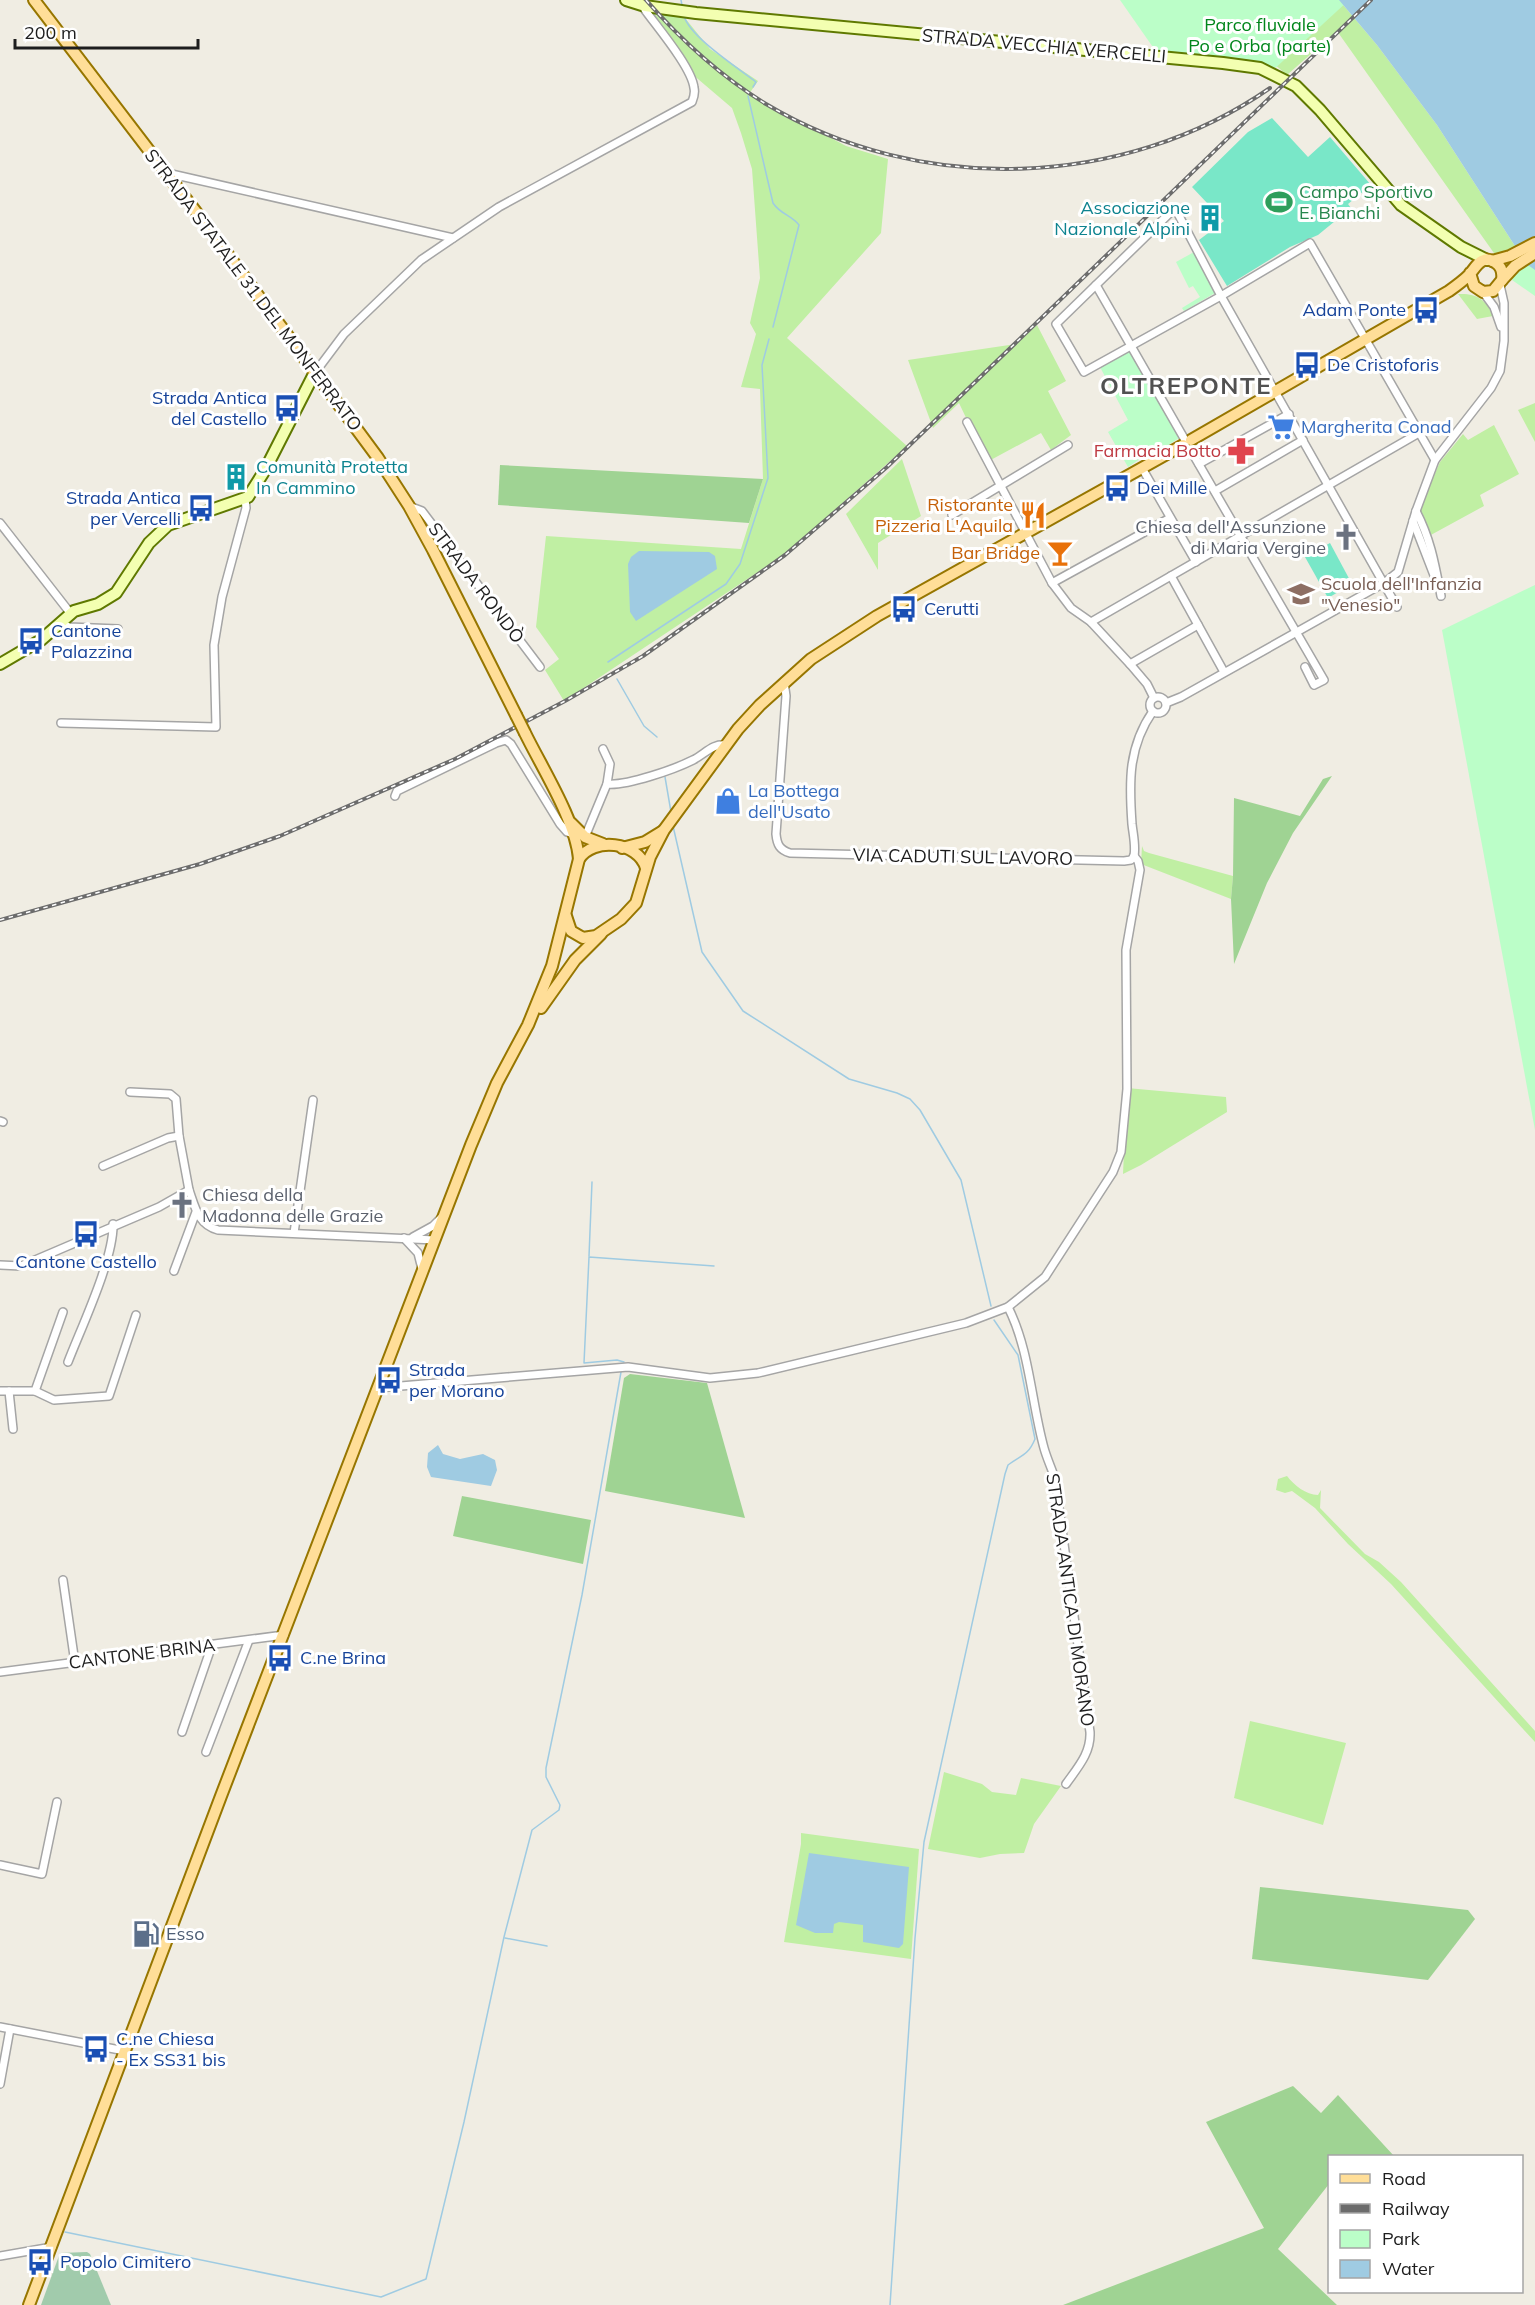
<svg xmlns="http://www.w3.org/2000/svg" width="1535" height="2305" font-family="Mulish,sans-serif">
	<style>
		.grass { fill: #c0efa3 }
		.forest { fill: #9fd393 }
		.cemetery { fill: #a1cbac }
		.park { fill: #bbfec8 }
		.pitch { fill: #79e7c8 }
		.water { fill: #9fcbe2 }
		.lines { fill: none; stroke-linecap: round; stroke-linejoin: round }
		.stream { stroke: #9fcbe2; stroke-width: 1.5 }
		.street-casing { stroke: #a5a5a5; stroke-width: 10 }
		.secondary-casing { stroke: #5f7900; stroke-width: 14 }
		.primary-casing { stroke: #977600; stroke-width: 14 }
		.street { stroke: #fff; stroke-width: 7 }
		.secondary { stroke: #f3ffb1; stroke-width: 10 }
		.primary { stroke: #ffde98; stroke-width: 10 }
		.rail-casing { stroke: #6c6c6c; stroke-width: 4 }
		.rail { stroke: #fff; stroke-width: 1.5; stroke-dasharray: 4.5; stroke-linecap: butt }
		.primary-bridge-casing { stroke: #977600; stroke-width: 14; stroke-linecap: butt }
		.primary-bridge { stroke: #ffde98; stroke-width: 10 }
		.labels { text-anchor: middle; stroke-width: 6; stroke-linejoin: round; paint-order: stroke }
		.park-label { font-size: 18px; fill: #01861b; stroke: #fff }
		.street-label { font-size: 18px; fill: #1e1e1e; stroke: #fff }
		.leisure-label { font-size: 18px; fill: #27864d; stroke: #fff; text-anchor: start }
		.culture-label { font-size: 18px; fill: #0d838f; stroke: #fff; text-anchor: end }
		.transit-label { font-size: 18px; fill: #164399; stroke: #fff; text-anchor: start }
		.shop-label { font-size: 18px; fill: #366cbe; stroke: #fff; text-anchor: start }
		.health-label { font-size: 18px; fill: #be3a42; stroke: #fff; text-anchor: end }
		.food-label { font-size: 18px; fill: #c56008; stroke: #fff; text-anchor: end }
		.worship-label { font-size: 18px; fill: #5b616d; stroke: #fff; text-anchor: end }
		.education-label { font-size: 18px; fill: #785e54; stroke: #fff; text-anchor: start }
		.service-label { font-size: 18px; fill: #4e5e75; stroke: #fff; text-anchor: start }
		.district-label { font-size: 24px; font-weight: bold; letter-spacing: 1.5px; fill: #515151; stroke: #fff }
	</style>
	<rect width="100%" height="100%" fill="#f0ede3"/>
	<!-- grass -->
	<g class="grass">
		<path d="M1339 0 1377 45 1437 125 1515 246 1535 270 1513 280 1337 31 1287 75 1261 53Z"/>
		<path d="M647 10 681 13 710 49 758 81 749 94 846 146 888 159 881 233 787 338 907 446 785 554 564 701 545 670 559 659 536 627 546 536 741 549 763 479 760 389 741 387 756 334 750 323 760 278 752 169 741 133 732 108 678 62Z"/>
		<path d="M1458 294C1476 293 1486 299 1493 316L1477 319Z"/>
		<path d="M1037 325 1066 381 1048 391 1071 435 1051 450 1041 433 987 462 959 403 933 428 908 360 1016 344Z"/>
		<path d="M1535 403V442L1518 410Z"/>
		<path d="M1494 425 1519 474 1480 495 1484 506 1429 536 1419 510 1440 462 1463 434 1468 440Z"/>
		<path d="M902 459 921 516 878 543V570L846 514Z"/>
		<path d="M1142 846 1144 851 1149 853 1233 876 1231 899 1141 864Z"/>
		<path d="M1127 1088 1226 1097 1227 1112 1141 1165 1123 1174Z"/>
		<path d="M1287 1476C1294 1485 1306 1495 1318 1495L1321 1490 1320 1508 1365 1554 1379 1562 1401 1582 1535 1731V1742L1391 1584 1348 1544 1315 1508 1292 1491 1285 1493 1276 1490 1278 1479Z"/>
		<path d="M1250 1721 1346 1743 1323 1825 1234 1798Z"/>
		<path d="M944 1772 982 1784 992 1792 1016 1795 1021 1778 1061 1786 1034 1824 1024 1853 1000 1854 980 1858 928 1849Z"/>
		<path d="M801 1833 919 1849 911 1959 784 1942 801 1844Z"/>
	</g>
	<!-- forest -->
	<g class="forest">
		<path d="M500 465 763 479 749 523 498 505Z"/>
		<path d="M1332 776 1293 833 1267 883 1234 964 1231 899 1233 876 1234 798 1300 816 1323 779Z"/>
		<path d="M630 1374 707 1383 745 1518 605 1491 624 1378Z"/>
		<path d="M462 1496 591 1520 583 1564 453 1536Z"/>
		<path d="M1260 1887 1468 1910 1475 1919 1428 1980 1252 1959Z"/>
		<path d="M1293 2086 1321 2113 1338 2095 1394 2156H1330L1329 2184 1278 2249 1337 2305H1063L1264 2228 1206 2122Z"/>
	</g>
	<!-- cemetery -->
	<path class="cemetery" d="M87 2252 90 2254 111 2305H41L60 2253Z"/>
	<!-- park -->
	<g class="park">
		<path d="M1120 0H1349L1271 72 1157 53Z"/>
		<path d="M1194 252 1215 293 1184 311 1182 308 1200 297 1193 286 1189 288 1176 262Z"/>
		<path d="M1535 261V296L1512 280 1518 272Z"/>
		<path d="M1132 350 1179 438 1149 458 1146 455 1128 467 1108 432 1128 420 1100 367Z"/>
		<path d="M1535 585V1130L1442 630Z"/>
	</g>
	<!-- pitch -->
	<g class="pitch">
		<path d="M1272 118 1308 157 1330 137 1371 185 1348 204 1351 208 1318 235 1290 247 1227 286 1199 240 1224 221 1192 187 1248 132Z"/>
		<path d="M1330 543 1352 584 1328 598 1305 557Z"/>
	</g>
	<!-- water -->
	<g class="water">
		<path d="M1339 0H1535V270L1528 265 1515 246 1437 125 1377 45Z"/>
		<path d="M639 551 709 552 715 556 717 569 636 621 630 612 628 564 631 557Z"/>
		<path d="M438 1445 443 1454 460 1459 483 1454 495 1460 497 1470 491 1486 431 1477 427 1467 428 1453Z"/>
		<path d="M809 1853 909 1867 903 1944 899 1948 863 1942V1925L839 1922 834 1924 833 1933H815L796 1925Z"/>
	</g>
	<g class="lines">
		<!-- stream -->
		<g class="stream">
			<path d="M681 0 682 5"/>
			<path d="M684 16C690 37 738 68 756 82L753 87"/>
			<path d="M748 96 773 203C780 214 791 215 799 225L773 327"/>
			<path d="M608 662 726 584 740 564 768 478 762 365 769 339"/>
			<path d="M617 679 644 726 657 737"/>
			<path d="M665 777 671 812"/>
			<path d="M673 826 702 952 743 1011 849 1079 897 1093 910 1099 920 1110 961 1180 991 1306"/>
			<path d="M589 1256 592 1182"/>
			<path d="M624 1362 617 1360 584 1363 589 1257 714 1266"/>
			<path d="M505 1938 547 1946"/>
			<path d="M65 2232 381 2297 426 2279 464 2122 504 1937 532 1830 559 1810 560 1805 546 1777V1768L582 1595 621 1372"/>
			<path d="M890 2305 915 1938 924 1842 1005 1474 1008 1465C1021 1455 1028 1456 1035 1439L1018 1355 994 1320"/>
		</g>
		<defs>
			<g id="street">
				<path d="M167 173 453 238"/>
				<path d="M1096 285 1185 440"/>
				<path d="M1483 292 1494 307 1501 327"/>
				<path d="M314 374 344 334 421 260 499 207 692 102C694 97 695 92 694 88 692 68 658 28 645 10V6"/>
				<path d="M967 422 1052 583 1071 608 1091 622 1130 664 1147 684 1154 698"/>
				<path d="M1190 449 1324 680 1314 685 1305 667"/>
				<path d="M1199 464 1289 414"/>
				<path d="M1142 468 1196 562"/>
				<path d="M1215 491 1303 440"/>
				<path d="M409 506 422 511 540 667"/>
				<path d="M1416 511C1431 540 1435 565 1441 596"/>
				<path d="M952 515 1068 445"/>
				<path d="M1413 521 1437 583"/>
				<path d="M0 523 71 614"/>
				<path d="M1171 576 1224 672"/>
				<path d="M1052 583 1170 518"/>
				<path d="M1397 607 1221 296 1175 208 1056 324 1084 372 1221 296 1310 243 1435 460"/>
				<path d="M1091 622 1419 433"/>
				<path d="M62 623 69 627 118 629"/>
				<path d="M1130 664 1198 625"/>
				<path d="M784 682 786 696 776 834C777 845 780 850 790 853L1124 861 1131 860 1134 856"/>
				<circle cx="1158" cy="705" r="8"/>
				<path d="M1166 703 1181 697 1384 583 1398 572 1416 511 1435 460 1491 388 1500 371 1504 341V303L1500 285"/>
				<path d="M61 723 216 727 214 645 222 597 246 508 245 499"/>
				<path d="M603 749 610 764 607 784"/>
				<path d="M395 796 397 791 496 743 506 740 511 744 560 824 567 832 573 834"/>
				<path d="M585 837 607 784C627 786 675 769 693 760 705 754 713 743 726 745"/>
				<path d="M1134 856C1136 846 1133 834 1132 824 1129 782 1128 747 1153 711"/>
				<path d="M130 1092 170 1094 176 1099 179 1136 189 1190"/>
				<path d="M0 1121 3 1122"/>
				<path d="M103 1166 168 1138 179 1136"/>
				<path d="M294 1233 313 1100"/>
				<path d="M413 1237 433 1226 441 1218"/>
				<path d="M404 1238 418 1253 422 1269"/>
				<path d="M0 1265 21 1266 159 1207 189 1190C195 1207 198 1225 218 1230L435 1240"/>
				<path d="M174 1271 196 1212"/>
				<path d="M1008 1307C1030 1351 1031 1401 1044 1448 1047 1459 1052 1469 1055 1479L1090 1732C1091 1753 1078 1767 1066 1784"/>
				<path d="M68 1362C81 1328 114 1259 113 1224"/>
				<path d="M377 1388 628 1367 710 1378 758 1373 966 1323 1008 1307 1045 1277 1113 1172 1121 1152 1127 1089 1126 950 1140 870 1138 861 1134 856"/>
				<path d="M0 1391H35L63 1312"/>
				<path d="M9 1391 13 1429"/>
				<path d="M35 1391 54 1400 109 1396 136 1315"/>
				<path d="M63 1580 75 1663"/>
				<path d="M0 1672 284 1635"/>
				<path d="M182 1732 212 1645"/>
				<path d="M206 1752 249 1640"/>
				<path d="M0 1865 42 1874 57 1802"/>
				<path d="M0 2027 125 2051"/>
				<path d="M0 2084 10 2029"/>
				<path d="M0 2256 52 2247"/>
			</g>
			<g id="secondary">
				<path d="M626 0 645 6 696 13 1223 63 1260 68 1296 86 1320 110 1401 205 1461 247 1487 260"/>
				<path d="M0 664 41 640 74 611 98 604 116 593 149 543 168 525 248 497 265 470 314 374"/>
			</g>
			<g id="primary">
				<path d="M34 0 206 225 378 458 409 506 433 550 516 715"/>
				<path d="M1492 261 1510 256 1535 243"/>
				<path d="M1502 280 1515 266 1535 253"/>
				<path d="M1191 440 1449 291C1456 286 1463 281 1469 275 1476 267 1482 253 1496 263 1502 267 1503 273 1502 280L1493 291 1483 292 1474 286 1470 273"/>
				<path d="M525 733C542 768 576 821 579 859"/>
				<path d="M571 823 585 837 603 844"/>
				<path d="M622 848 645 842 663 831"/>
				<path d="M566 916 571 931 583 938 596 936 621 919 636 903 650 857 664 830 738 729 760 705 811 659 877 616 1183 445"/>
				<path d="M541 1008 575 960 601 934"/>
				<path d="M29 2305 221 1796 471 1145 497 1083 528 1025 552 966 579 859C593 837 638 841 646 868"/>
			</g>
		</defs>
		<!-- street casing -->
		<use href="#street" class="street-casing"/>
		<!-- secondary casing -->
		<use href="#secondary" class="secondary-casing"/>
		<!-- primary casing -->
		<use href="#primary" class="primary-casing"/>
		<!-- street -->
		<use href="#street" class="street"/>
		<!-- secondary -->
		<use href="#secondary" class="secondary"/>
		<!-- primary -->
		<use href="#primary" class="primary"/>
		<defs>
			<g id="rail">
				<path d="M646 0C681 40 720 76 766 104 920 196 1123 190 1270 88"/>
				<path d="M0 920 200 864 280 836 455 759 565 701 643 656 785 555 887 467 1371 0"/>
			</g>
		</defs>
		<!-- rail casing -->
		<use href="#rail" class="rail-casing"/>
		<!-- rail -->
		<use href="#rail" class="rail"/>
		<defs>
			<path id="primary-bridge" d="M516 715 525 733"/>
		</defs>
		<!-- primary-bridge casing -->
		<use href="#primary-bridge" class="primary-bridge-casing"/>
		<!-- primary-bridge -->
		<use href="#primary-bridge" class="primary-bridge"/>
	</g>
	<!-- icons -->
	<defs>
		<symbol id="stadium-bare" viewBox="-9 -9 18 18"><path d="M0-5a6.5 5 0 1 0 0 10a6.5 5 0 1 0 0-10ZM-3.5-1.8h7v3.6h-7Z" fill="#2e9e5b" stroke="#fff" stroke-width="2.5" paint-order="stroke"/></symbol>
		<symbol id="building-bare" viewBox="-9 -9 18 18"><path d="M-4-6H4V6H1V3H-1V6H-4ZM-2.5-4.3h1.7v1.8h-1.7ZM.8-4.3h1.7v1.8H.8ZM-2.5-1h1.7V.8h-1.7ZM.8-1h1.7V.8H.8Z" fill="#0f9aa8" stroke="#fff" stroke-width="2.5" paint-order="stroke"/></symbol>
		<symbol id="bus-bare" viewBox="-9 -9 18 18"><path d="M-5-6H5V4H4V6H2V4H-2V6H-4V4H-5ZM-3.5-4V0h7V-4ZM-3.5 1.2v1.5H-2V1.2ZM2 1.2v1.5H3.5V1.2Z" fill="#1a4fb4" stroke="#fff" stroke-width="2.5" paint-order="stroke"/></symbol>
		<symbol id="supermarket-bare" viewBox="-9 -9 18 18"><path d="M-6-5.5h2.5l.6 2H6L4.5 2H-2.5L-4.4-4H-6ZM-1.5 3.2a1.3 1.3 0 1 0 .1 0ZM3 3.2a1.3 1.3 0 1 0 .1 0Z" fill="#3f7fe0" stroke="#fff" stroke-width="2.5" paint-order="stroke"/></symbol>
		<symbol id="pharmacy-bare" viewBox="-9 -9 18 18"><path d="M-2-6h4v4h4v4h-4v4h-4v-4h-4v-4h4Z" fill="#e0444e" stroke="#fff" stroke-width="2.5" paint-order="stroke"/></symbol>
		<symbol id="restaurant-bare" viewBox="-9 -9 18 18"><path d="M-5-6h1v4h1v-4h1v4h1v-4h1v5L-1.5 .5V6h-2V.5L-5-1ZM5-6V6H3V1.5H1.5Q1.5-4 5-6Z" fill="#e8710a" stroke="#fff" stroke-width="2.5" paint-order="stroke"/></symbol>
		<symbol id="church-bare" viewBox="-9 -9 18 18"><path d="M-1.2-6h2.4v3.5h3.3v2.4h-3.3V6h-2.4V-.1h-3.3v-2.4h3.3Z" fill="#6b7280" stroke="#fff" stroke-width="2.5" paint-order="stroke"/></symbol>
		<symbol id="bar-bare" viewBox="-9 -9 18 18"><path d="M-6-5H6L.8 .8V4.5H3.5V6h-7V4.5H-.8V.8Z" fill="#e8710a" stroke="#fff" stroke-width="2.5" paint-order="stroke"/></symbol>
		<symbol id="school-bare" viewBox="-9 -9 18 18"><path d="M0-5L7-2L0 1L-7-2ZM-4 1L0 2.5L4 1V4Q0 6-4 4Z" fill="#8d6e63" stroke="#fff" stroke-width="2.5" paint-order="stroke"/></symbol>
		<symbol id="shop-bare" viewBox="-9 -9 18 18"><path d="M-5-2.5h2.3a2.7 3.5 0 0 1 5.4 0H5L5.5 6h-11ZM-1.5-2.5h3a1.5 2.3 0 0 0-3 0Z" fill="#3f7fe0" stroke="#fff" stroke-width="2.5" paint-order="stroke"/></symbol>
		<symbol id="fuel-bare" viewBox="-9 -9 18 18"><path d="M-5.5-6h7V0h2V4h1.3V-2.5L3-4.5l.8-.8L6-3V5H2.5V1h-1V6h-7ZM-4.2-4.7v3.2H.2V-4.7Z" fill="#5c6f8a" stroke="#fff" stroke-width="2.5" paint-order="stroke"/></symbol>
	</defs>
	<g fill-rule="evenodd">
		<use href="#stadium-bare" x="1260" y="183" width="38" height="38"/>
		<use href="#building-bare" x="1191" y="199" width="38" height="38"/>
		<use href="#bus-bare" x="1407" y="291" width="38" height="38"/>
		<use href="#bus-bare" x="1288" y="346" width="38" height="38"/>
		<use href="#bus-bare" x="268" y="389" width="38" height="38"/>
		<use href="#supermarket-bare" x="1262" y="408" width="38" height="38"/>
		<use href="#pharmacy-bare" x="1222" y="432" width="38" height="38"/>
		<use href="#building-bare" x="217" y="458" width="38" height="38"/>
		<use href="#bus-bare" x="1098" y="469" width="38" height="38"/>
		<use href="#bus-bare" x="182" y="489" width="38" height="38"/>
		<use href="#restaurant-bare" x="1014" y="496" width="38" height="38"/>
		<use href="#church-bare" x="1327" y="518" width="38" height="38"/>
		<use href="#bar-bare" x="1041" y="534" width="38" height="38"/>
		<use href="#school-bare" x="1282" y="575" width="38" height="38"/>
		<use href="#bus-bare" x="885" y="590" width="38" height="38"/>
		<use href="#bus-bare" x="12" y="622" width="38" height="38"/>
		<use href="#shop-bare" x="709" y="782" width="38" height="38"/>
		<use href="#church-bare" x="163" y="1186" width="38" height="38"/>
		<use href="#bus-bare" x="67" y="1215" width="38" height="38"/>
		<use href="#bus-bare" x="370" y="1361" width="38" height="38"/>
		<use href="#bus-bare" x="261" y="1639" width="38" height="38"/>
		<use href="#fuel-bare" x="127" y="1915" width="38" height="38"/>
		<use href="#bus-bare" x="77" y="2030" width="38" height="38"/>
		<use href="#bus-bare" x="21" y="2243" width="38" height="38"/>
	</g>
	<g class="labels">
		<!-- park labels -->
		<g class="park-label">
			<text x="1260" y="31">Parco fluviale<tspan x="1260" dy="21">Po e Orba (parte)</tspan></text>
		</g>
		<!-- street labels -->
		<g class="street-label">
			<text transform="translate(1044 46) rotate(5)" y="6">STRADA VECCHIA VERCELLI</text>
			<text transform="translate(253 290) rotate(53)" y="6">STRADA STATALE 31 DEL MONFERRATO</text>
			<text transform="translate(476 583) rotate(53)" y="6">STRADA RONDÒ</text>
			<text transform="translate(963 857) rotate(1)" y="6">VIA CADUTI SUL LAVORO</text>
			<text transform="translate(1070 1600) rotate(82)" y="6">STRADA ANTICA DI MORANO</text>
			<text transform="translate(142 1654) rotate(-7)" y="6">CANTONE BRINA</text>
		</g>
		<!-- leisure labels -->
		<g class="leisure-label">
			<text x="1299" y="198">Campo Sportivo<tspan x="1299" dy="21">E. Bianchi</tspan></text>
		</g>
		<!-- culture labels -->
		<g class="culture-label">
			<text x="1190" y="214">Associazione<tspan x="1190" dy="21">Nazionale Alpini</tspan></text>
			<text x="256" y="473" text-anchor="start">Comunità Protetta<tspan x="256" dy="21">In Cammino</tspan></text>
		</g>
		<!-- transit labels -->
		<g class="transit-label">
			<text x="1406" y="316" text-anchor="end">Adam Ponte</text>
			<text x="1327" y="371">De Cristoforis</text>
			<text x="267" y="404" text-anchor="end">Strada Antica<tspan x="267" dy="21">del Castello</tspan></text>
			<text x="1137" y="494">Dei Mille</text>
			<text x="181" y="504" text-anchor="end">Strada Antica<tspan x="181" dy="21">per Vercelli</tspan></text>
			<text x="924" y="615">Cerutti</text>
			<text x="51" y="637">Cantone<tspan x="51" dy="21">Palazzina</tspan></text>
			<text x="86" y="1268" text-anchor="middle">Cantone Castello</text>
			<text x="409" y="1376">Strada<tspan x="409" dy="21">per Morano</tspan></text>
			<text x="300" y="1664">C.ne Brina</text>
			<text x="116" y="2045">C.ne Chiesa<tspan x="116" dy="21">- Ex SS31 bis</tspan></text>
			<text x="60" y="2268">Popolo Cimitero</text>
		</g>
		<!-- shop labels -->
		<g class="shop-label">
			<text x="1301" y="433">Margherita Conad</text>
			<text x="748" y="797">La Bottega<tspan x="748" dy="21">dell'Usato</tspan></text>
		</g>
		<!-- health labels -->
		<g class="health-label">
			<text x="1221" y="457">Farmacia Botto</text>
		</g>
		<!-- food labels -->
		<g class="food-label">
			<text x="1013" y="511">Ristorante<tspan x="1013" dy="21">Pizzeria L'Aquila</tspan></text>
			<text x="1040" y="559">Bar Bridge</text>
		</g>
		<!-- worship labels -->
		<g class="worship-label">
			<text x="1326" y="533">Chiesa dell'Assunzione<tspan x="1326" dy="21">di Maria Vergine</tspan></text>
			<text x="202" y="1201" text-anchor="start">Chiesa della<tspan x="202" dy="21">Madonna delle Grazie</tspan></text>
		</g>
		<!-- education labels -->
		<g class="education-label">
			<text x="1321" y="590">Scuola dell'Infanzia<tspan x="1321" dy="21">"Venesio"</tspan></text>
		</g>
		<!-- service labels -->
		<g class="service-label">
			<text x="166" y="1940">Esso</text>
		</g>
		<!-- district labels -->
		<g class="district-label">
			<text x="1186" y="394">OLTREPONTE</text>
		</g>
	</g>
	<!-- legend -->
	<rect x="1328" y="2155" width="195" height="138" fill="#ffffff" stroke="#a5a5a5" stroke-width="1.5"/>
	<rect x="1340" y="2174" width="30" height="9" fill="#ffde98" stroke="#a5a5a5" stroke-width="1.5"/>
	<text x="1382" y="2185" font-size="18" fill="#1e1e1e">Road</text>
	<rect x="1340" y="2204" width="30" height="9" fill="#6c6c6c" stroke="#a5a5a5" stroke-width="1.5"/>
	<text x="1382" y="2215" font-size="18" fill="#1e1e1e">Railway</text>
	<rect x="1340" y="2230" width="30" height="18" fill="#bbfec8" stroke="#a5a5a5" stroke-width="1.5"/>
	<text x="1382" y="2245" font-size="18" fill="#1e1e1e">Park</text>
	<rect x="1340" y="2260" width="30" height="18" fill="#9fcbe2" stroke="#a5a5a5" stroke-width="1.5"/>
	<text x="1382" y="2275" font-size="18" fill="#1e1e1e">Water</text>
	<!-- scale -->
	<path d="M15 39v9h183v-9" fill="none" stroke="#1e1e1e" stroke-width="3"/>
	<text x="24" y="39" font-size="18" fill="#1e1e1e" stroke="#ffffff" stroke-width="4.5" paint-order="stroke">200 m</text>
</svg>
